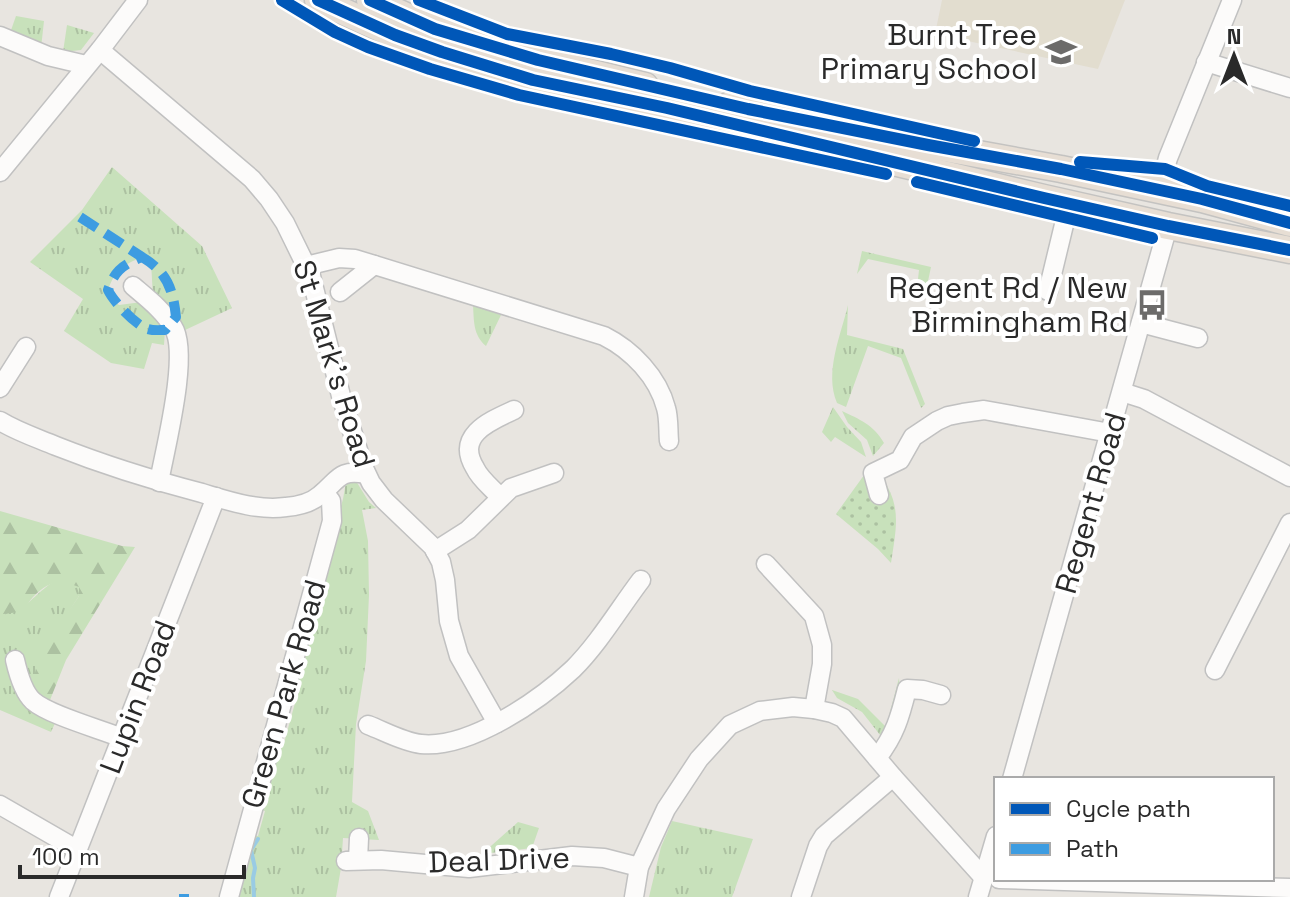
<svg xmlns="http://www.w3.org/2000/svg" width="1290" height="897" font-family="'Space Grotesk',sans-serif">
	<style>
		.education { fill: #e2ddcf }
		.grass { fill: url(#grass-tufts) }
		.forest { fill: url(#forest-firs) }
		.garden { fill: url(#garden-dots) }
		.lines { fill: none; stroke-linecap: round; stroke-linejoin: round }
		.stream { stroke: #99cbe4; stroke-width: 4 }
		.minor-casing { stroke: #c1c1c1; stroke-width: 21 }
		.highway-casing { stroke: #c4c3c1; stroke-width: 29 }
		.minor { stroke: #fcfbfa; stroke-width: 18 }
		.highway { stroke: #e7ded4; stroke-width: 26 }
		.quiet { stroke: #3d9ce1; stroke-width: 10; stroke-dasharray: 20 10; stroke-linecap: butt }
		.cycleway-casing { stroke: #fff; stroke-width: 17 }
		.cycleway { stroke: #0057b8; stroke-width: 12 }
		.labels { text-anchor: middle; stroke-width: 8; stroke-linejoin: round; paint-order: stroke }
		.poi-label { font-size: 30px; fill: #2a2a2a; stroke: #fff; text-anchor: end }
		.street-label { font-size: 30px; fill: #2a2a2a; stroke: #fff }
	</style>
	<defs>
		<pattern id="grass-tufts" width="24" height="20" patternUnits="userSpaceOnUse" patternTransform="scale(2)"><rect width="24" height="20" fill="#c8e1bb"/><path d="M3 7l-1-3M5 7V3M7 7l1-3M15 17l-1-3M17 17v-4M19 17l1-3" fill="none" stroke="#acc1a1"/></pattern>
		<pattern id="forest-firs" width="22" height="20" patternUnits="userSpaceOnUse" patternTransform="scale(2)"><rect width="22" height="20" fill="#c8e1bb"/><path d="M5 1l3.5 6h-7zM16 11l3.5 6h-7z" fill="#acc1a1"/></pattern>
		<pattern id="garden-dots" width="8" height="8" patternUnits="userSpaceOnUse" patternTransform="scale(2)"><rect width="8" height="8" fill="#c8e1bb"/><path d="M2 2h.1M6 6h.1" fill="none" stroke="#acc1a1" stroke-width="1.8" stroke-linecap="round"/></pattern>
	</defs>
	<rect width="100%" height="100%" fill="#e8e5e0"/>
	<!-- education -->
	<path class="education" d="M942 0H1125L1098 69 935 34Z"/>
	<!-- grass -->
	<g class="grass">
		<path d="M16 16 44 21 41 48 10 33Z"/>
		<path d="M67 25 94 33 81 50 63 52Z"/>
		<path d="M112 167 202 246 232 308 183 331 153 297 151 262 142 257C123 265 115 270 108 290L112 299 119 305 142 302 148 307 165 330 164 345 152 343 144 369 111 363 64 331 83 299 30 262 82 210Z"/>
		<path d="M862 251 931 267 927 286 918 279 919 270 868 259 857 274Z"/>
		<path d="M473 305 501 315 486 346C473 335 474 321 473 305Z"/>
		<path d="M848 305 847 335 903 349 925 404 921 408 901 358 868 346 846 407 837 403C824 372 841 335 848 305Z"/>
		<path d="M833 407 847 427 861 442 866 457 835 437 831 442 822 432Z"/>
		<path d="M842 411C859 419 874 425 884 443L873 456 867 440 848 423Z"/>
		<path d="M356 481 369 502 376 508 362 510 368 541 369 595 366 661 356 724 352 802 368 811 379 840 343 838 341 868 336 897H239L251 835 258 836 265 811 258 809 277 742 284 743 295 703 288 700 343 499 346 482Z"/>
		<path d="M55 581 68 582 79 586V596L57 630 48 704 61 710 51 732 0 710V614C26 613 34 593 55 581Z"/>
		<path d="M899 678 900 693 884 740 862 712 837 698 832 690 858 699 886 727Z"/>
		<path d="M672 821 753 839 732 897H649L661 847Z"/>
		<path d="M518 822 539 828 532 848 482 854Z"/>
	</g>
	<!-- forest -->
	<path class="forest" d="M0 511 122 546 135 547 66 660 48 705C43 697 37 691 35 682 31 658 66 616 79 596V587C58 579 49 581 33 597 30 600 28 604 25 607 17 613 9 614 0 614Z"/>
	<!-- garden -->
	<path class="garden" d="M872 464C902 501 898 518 891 563L878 549 836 514Z"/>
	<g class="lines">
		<!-- stream -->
		<path class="stream" d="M254 897 253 878 255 868 251 850 258 839"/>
		<defs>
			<g id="minor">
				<path d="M0 36 48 56 86 65"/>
				<path d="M100 50 252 179 269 199 285 223 311 276 341 396 363 466 371 483 384 500 433 547 441 562 445 580 449 621 459 656 497 723"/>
				<path d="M1206 62 1290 88"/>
				<path d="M0 172 100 50 138 0"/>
				<path d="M1166 192 1165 169 1168 158 1232 0"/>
				<path d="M306 266 339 258 355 259 604 336C632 350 658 377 666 408 669 418 668 430 669 441"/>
				<path d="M133 286C147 298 164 311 173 327 190 353 165 449 159 482"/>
				<path d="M1048 291 1069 204"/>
				<path d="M340 292 374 265"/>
				<path d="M1141 323 1198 338"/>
				<path d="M0 388 26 347"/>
				<path d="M1122 392 1144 399 1290 477"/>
				<path d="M0 421C18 432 37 438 56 446 104 465 152 480 202 493 229 501 258 511 286 507 298 506 311 503 320 495 339 480 338 469 366 474"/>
				<path d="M879 495 873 473 900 460 913 437 937 421 948 416 963 413 984 410 1110 433"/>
				<path d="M500 497C492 488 480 479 475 468 455 435 490 421 514 410"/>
				<path d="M435 551 468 530 511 488 554 473"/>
				<path d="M766 564 814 616 822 645V664L814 709"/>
				<path d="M15 660C18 673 23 692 33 701 49 715 100 729 122 738"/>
				<path d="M1215 670 1290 523"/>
				<path d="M368 725C384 731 403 742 421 744 469 749 539 701 573 669 599 643 619 609 641 580"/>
				<path d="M877 758C895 735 900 717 907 689L923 690 941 695"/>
				<path d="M1012 779 1168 226"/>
				<path d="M0 805 78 850"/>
				<path d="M358 860 359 838"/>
				<path d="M346 861 381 860 469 868 572 856 604 858 639 867"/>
				<path d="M999 879 1290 888"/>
				<path d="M59 897 216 497"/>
				<path d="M229 897 332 521 331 501 324 492"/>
				<path d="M634 897 639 867 666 809 699 759 730 725 760 711 793 707 814 709 832 713 843 718 893 777 984 878"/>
				<path d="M801 897 818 846 824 836 893 777"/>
				<path d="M978 897 996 836"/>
			</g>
			<g id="highway">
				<path d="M318 0 395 35 442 52 533 80 667 108 1044 198 1168 226 1290 250"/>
				<path d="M370 0 435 29 538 60 645 86"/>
				<path d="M730 105 928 145 1061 169 1202 199 1290 223"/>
			</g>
		</defs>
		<!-- minor casing -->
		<use href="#minor" class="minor-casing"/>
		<!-- highway casing -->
		<use href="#highway" class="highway-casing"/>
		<!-- minor -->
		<use href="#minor" class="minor"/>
		<!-- highway -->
		<use href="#highway" class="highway"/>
		<!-- quiet -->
		<g class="quiet">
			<path d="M80 217 142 257C123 265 115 270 108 290 113 301 133 322 145 328 152 331 158 330 165 330L176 317C173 289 167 272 142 257"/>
			<path d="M184 897V894"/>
		</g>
		<defs>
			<g id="cycleway">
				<path d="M282 0 335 32 368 47 430 69 519 95 886 174"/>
				<path d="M318 0 395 35 442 52 533 80 667 108 1044 198 1168 226 1290 250"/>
				<path d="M370 0 435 29 538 60 748 109 928 145 1061 169 1202 199 1290 223"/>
				<path d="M419 0 507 34 611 54 670 68 750 91 974 141"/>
				<path d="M1080 162 1165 169 1207 186 1290 206"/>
				<path d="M917 182 1152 238"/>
			</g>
		</defs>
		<!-- cycleway casing -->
		<use href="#cycleway" class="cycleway-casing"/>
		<!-- cycleway -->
		<use href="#cycleway" class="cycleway"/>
	</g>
	<!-- icons -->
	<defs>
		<symbol id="school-bare" viewBox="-9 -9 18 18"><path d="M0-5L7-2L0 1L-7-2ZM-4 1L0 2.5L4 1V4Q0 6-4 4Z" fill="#6c6b6a" stroke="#fff" stroke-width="2.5" paint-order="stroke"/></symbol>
		<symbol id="bus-bare" viewBox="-9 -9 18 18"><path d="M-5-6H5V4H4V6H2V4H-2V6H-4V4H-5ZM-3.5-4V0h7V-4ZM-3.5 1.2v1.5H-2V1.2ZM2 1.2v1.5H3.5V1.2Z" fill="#6c6b6a" stroke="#fff" stroke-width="2.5" paint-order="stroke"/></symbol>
	</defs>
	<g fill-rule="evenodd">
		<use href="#school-bare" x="1039" y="30" width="44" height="44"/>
		<use href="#bus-bare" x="1130" y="283" width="44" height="44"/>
	</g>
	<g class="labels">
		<!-- poi labels -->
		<g class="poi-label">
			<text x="1037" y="45">Burnt Tree<tspan x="1037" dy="34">Primary School</tspan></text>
			<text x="1128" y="298">Regent Rd / New<tspan x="1128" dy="34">Birmingham Rd</tspan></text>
		</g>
		<!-- street labels -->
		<g class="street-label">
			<text transform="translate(334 364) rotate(73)" y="10">St Mark's Road</text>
			<text transform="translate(1091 503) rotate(-74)" y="10">Regent Road</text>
			<text transform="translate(284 694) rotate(-74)" y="10">Green Park Road</text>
			<text transform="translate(138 697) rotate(-69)" y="10">Lupin Road</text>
			<text transform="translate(499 860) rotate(-2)" y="10">Deal Drive</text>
		</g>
	</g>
	<!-- legend -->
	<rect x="994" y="777" width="280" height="104" fill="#ffffff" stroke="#aaaaaa" stroke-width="2"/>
	<rect x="1010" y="803" width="40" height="12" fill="#0057b8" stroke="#aaaaaa" stroke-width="2"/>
	<text x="1066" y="817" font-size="24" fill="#2a2a2a">Cycle path</text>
	<rect x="1010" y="843" width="40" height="12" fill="#3d9ce1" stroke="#aaaaaa" stroke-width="2"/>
	<text x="1066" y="857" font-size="24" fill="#2a2a2a">Path</text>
	<!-- north arrow -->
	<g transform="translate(1234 56)" stroke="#ffffff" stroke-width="6" paint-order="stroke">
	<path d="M0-6L14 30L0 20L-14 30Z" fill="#2a2a2a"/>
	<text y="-12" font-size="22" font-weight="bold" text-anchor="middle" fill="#2a2a2a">N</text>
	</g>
	<!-- scale -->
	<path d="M20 865v12h224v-12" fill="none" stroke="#2a2a2a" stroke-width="4"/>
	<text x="32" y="865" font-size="24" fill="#2a2a2a" stroke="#ffffff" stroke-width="6" paint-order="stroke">100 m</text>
</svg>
